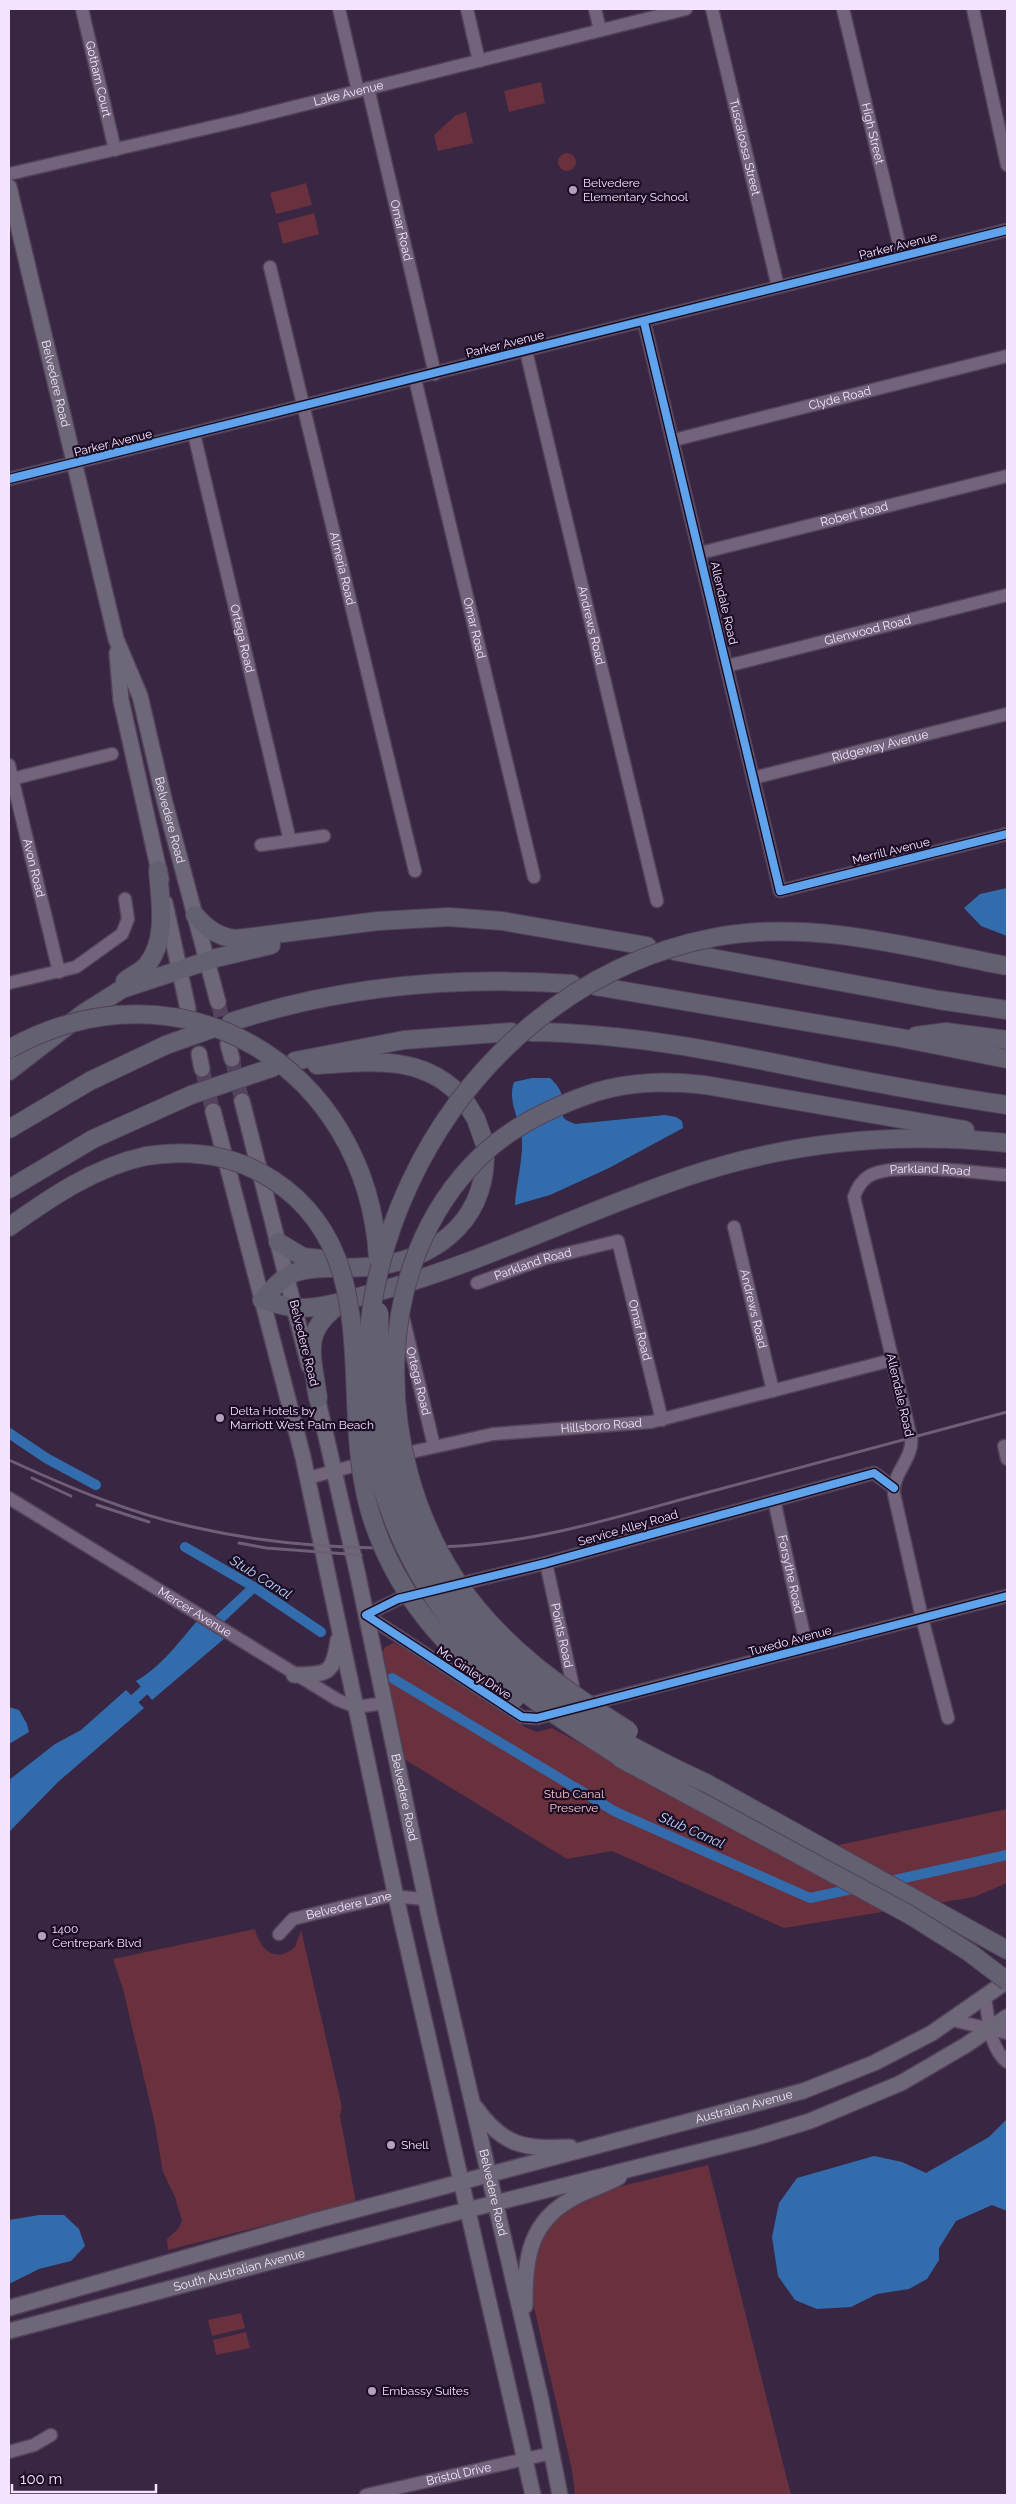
<svg xmlns="http://www.w3.org/2000/svg" width="1016" height="2504" font-family="Raleway,sans-serif">
	<style>
		.green { fill: #69303d }
		.water { fill: #336cad }
		.lines { fill: none; stroke-linecap: round; stroke-linejoin: round }
		.canal { stroke: #336cad; stroke-width: 10 }
		.major-tunnel { stroke: #54425e; stroke-width: 15; stroke-dasharray: 15 8; stroke-linecap: butt }
		.minor-casing { stroke: #524259; stroke-width: 15 }
		.major-casing { stroke: #524259; stroke-width: 18 }
		.highway-casing { stroke: #524259; stroke-width: 20 }
		.minor { stroke: #72647a; stroke-width: 12 }
		.major { stroke: #6d6779; stroke-width: 15 }
		.highway { stroke: #636072; stroke-width: 18 }
		.rail { stroke: #6d5f75; stroke-width: 3 }
		.highway-bridge-casing { stroke: #524259; stroke-width: 20; stroke-linecap: butt }
		.highway-bridge { stroke: #636072; stroke-width: 18 }
		.cycleway-casing { stroke: #1c0d24; stroke-width: 11 }
		.cycleway { stroke: #60a3ed; stroke-width: 8 }
		.poi-dot { fill: #b2a2bd; stroke: #1c0d24; stroke-width: 2 }
		.labels { text-anchor: middle; stroke-width: 4.5; stroke-linejoin: round; paint-order: stroke }
		.street-label { font-size: 12px; fill: #f4e4ff; stroke: #1c0d24 }
		.poi-label { font-size: 12px; fill: #f4e4ff; stroke: #1c0d24; text-anchor: start }
		.park-label { font-size: 12px; fill: #f8c2c7; stroke: #1c0d24 }
		.water-label { font-size: 14px; font-style: italic; fill: #b3d4f9; stroke: #1c0d24 }
	</style>
	<rect width="100%" height="100%" fill="#382642"/>
	<!-- green -->
	<g class="green">
		<path d="M541 82 545 103 509 112 504 91Z"/>
		<path d="M466 112 473 143 438 151 434 135 456 115Z"/>
		<circle cx="567" cy="162" r="9"/>
		<path d="M306 183 312 205 276 214 270 193Z"/>
		<path d="M314 213 319 234 283 244 278 223Z"/>
		<path d="M394 1643 421 1657 525 1727 537 1732 552 1728 787 1856 1007 1809V1883L974 1897 784 1928 612 1851 567 1859 404 1759 383 1652 385 1647Z"/>
		<path d="M255 1929C260 1950 276 1964 295 1947L301 1930 342 2107 340 2116 356 2202 168 2250 167 2239 178 2229 182 2221 175 2197 163 2172 154 2120 123 1989 113 1959Z"/>
		<path d="M708 2165 791 2495H575L572 2470 532 2299 534 2252 557 2214 593 2193Z"/>
		<path d="M241 2313 245 2328 212 2336 208 2320Z"/>
		<path d="M246 2332 250 2348 216 2355 213 2340Z"/>
	</g>
	<!-- water -->
	<g class="water">
		<path d="M1007 888V936L981 926 964 908 980 894Z"/>
		<path d="M532 1078H550C564 1091 563 1098 563 1117L566 1120 575 1124 665 1115 676 1117 682 1121 683 1128 609 1168 550 1195 515 1205C516 1181 525 1156 521 1131 517 1115 508 1099 514 1082Z"/>
		<path d="M197 1621 225 1638 152 1700 136 1681C160 1668 179 1642 197 1621Z"/>
		<path d="M126 1690 144 1708 58 1782 9 1832V1780L55 1744 81 1730Z"/>
		<path d="M9 1707 19 1710 27 1724 29 1732 9 1744Z"/>
		<path d="M1007 2119V2211L992 2205 956 2221 939 2248V2260L927 2279 909 2289 877 2294 851 2307 817 2309 795 2300 778 2276 772 2237 779 2203 797 2178 874 2156 902 2162 926 2173 989 2137Z"/>
		<path d="M39 2215H64L79 2229 85 2246 71 2261 39 2269 9 2284V2220Z"/>
	</g>
	<g class="lines">
		<!-- canal -->
		<g class="canal">
			<path d="M9 1433 46 1458 96 1485"/>
			<path d="M185 1547 254 1587 321 1632"/>
			<path d="M210 1628 254 1587"/>
			<path d="M392 1678 616 1812 810 1898 857 1888"/>
			<path d="M125 1708 153 1682"/>
			<path d="M886 1882 1007 1855"/>
		</g>
		<!-- major-tunnel -->
		<g class="major-tunnel">
			<path d="M218 1002 227 1040"/>
			<path d="M232 1059 242 1101"/>
			<path d="M202 1069 213 1111"/>
		</g>
		<defs>
			<g id="minor">
				<path id="s1" d="M82 9 115 150"/>
				<path d="M339 9 358 91"/>
				<path d="M467 9 479 61"/>
				<path d="M595 9 600 30"/>
				<path id="s2" d="M712 9 778 287"/>
				<path id="s3" d="M843 9 902 256"/>
				<path d="M973 9 1007 165"/>
				<path id="s4" d="M368 88 435 374"/>
				<path id="s5" d="M9 174 242 120 686 9"/>
				<path id="s6" d="M270 267 415 871"/>
				<path d="M644 322 780 891 1007 834"/>
				<path id="s7" d="M526 351 657 901"/>
				<path id="s8" d="M415 379 534 877"/>
				<path id="s9" d="M194 434 290 841"/>
				<path id="s10" d="M674 440 1007 356"/>
				<path d="M9 479 1007 230"/>
				<path id="s11" d="M700 553 1007 476"/>
				<path id="s12" d="M727 666 1007 595"/>
				<path id="s13" d="M9 765 59 972"/>
				<path id="s14" d="M753 778 1007 714"/>
				<path d="M12 779 112 754"/>
				<path d="M261 845 324 836"/>
				<path d="M9 983 76 967 122 934 128 919 125 899"/>
				<path id="s15" d="M734 1227 773 1391"/>
				<path id="s16" d="M477 1283 543 1259 618 1241 662 1420"/>
				<path id="s17" d="M403 1317 434 1446"/>
				<path d="M1004 1446 1007 1459"/>
				<path id="s18" d="M398 1455 493 1434 651 1422 892 1360"/>
				<path d="M308 1478 368 1462"/>
				<path id="s19" d="M9 1498 338 1700 356 1707 385 1703"/>
				<path id="s20" d="M774 1500 807 1648"/>
				<path id="s21" d="M546 1563 576 1700"/>
				<path d="M585 1705 1007 1596"/>
				<path d="M558 1712 537 1718 522 1717 366 1615 398 1599 546 1563 874 1473 894 1488"/>
				<path id="s22" d="M948 1718 922 1618 894 1494C892 1473 914 1458 911 1438L854 1197C857 1188 861 1181 869 1176 896 1161 975 1173 1007 1175"/>
				<path id="s23" d="M279 1934 293 1919 313 1914 389 1896 425 1899"/>
				<path d="M985 1998C989 2020 989 2047 1007 2062"/>
				<path d="M952 2020 1007 2033"/>
				<path d="M9 2452 34 2445 51 2435"/>
				<path id="s24" d="M366 2495 552 2453"/>
			</g>
			<g id="major">
				<path id="s25" d="M9 187 116 639 140 696 164 799 218 1002"/>
				<path d="M117 653 121 700 161 880"/>
				<path d="M165 903 188 1009"/>
				<path d="M228 1044 232 1059"/>
				<path d="M199 1054 202 1069"/>
				<path d="M242 1101 309 1366"/>
				<path d="M213 1111 303 1457 396 1897 533 2495"/>
				<path id="s26" d="M315 1388 357 1571 430 1920 541 2400 560 2495"/>
				<path d="M294 1675C328 1674 333 1675 338 1640"/>
				<path d="M476 2108C504 2147 525 2149 570 2147"/>
				<path d="M525 2306C525 2257 529 2220 577 2196 591 2189 605 2185 619 2177"/>
				<path id="s27" d="M9 2308 314 2221 803 2091 874 2063 932 2033 1007 1981"/>
				<path id="s28" d="M9 2331 455 2213 754 2138 810 2121 901 2083 966 2045 1007 2017"/>
			</g>
			<g id="highway">
				<path d="M195 915C206 928 218 937 236 939L378 921 449 917 502 921 647 946"/>
				<path d="M674 951 939 1000 1007 1010"/>
				<path d="M125 981C132 975 141 972 147 965 168 939 160 900 158 870"/>
				<path d="M595 986 901 1038 1007 1059"/>
				<path d="M231 1022C341 986 458 976 572 984"/>
				<path d="M531 1032C631 1033 727 1053 824 1073 885 1085 946 1096 1007 1105"/>
				<path d="M916 1036 946 1032 1007 1040"/>
				<path d="M295 1061 404 1040 511 1032"/>
				<path d="M317 1065C366 1062 417 1054 456 1091"/>
				<path d="M9 1071 84 1013 122 989 216 958 271 945"/>
				<path d="M596 1092C633 1081 667 1081 705 1085L965 1130"/>
				<path d="M465 1101 476 1119 484 1142"/>
				<path d="M9 1129 90 1081 166 1045"/>
				<path d="M9 1189 93 1139 191 1095"/>
				<path d="M9 1227C51 1197 95 1167 146 1156"/>
				<path d="M278 1242 303 1257 330 1260"/>
				<path d="M262 1300C275 1303 288 1308 300 1308 329 1308 360 1296 387 1289 491 1259 587 1210 689 1176 792 1141 899 1132 1007 1143"/>
				<path d="M262 1300C271 1291 280 1279 291 1274 314 1265 342 1269 366 1267 430 1262 483 1226 485 1158"/>
				<path d="M318 1398C312 1353 300 1331 343 1302"/>
				<path d="M706 1783 1007 1950"/>
			</g>
		</defs>
		<!-- minor casing -->
		<use href="#minor" class="minor-casing"/>
		<!-- major casing -->
		<use href="#major" class="major-casing"/>
		<!-- highway casing -->
		<use href="#highway" class="highway-casing"/>
		<!-- minor -->
		<use href="#minor" class="minor"/>
		<!-- major -->
		<use href="#major" class="major"/>
		<!-- highway -->
		<use href="#highway" class="highway"/>
		<!-- rail -->
		<g class="rail">
			<path d="M9 1460C68 1487 129 1513 193 1527 280 1547 371 1551 460 1546 541 1541 620 1516 698 1495 801 1467 904 1439 1007 1412"/>
			<path d="M32 1478 71 1496"/>
			<path d="M97 1505 149 1522"/>
			<path d="M239 1543 266 1548 361 1555"/>
		</g>
		<defs>
			<g id="highway-bridge">
				<path d="M166 1045 211 1029"/>
				<path d="M9 1049C180 953 367 1066 378 1258"/>
				<path d="M596 1092C554 1106 513 1125 481 1156 368 1265 374 1454 456 1580 500 1647 563 1689 629 1731"/>
				<path d="M191 1095 274 1067"/>
				<path d="M146 1156C191 1149 235 1155 273 1180 387 1254 338 1396 369 1508 392 1589 445 1653 515 1699"/>
				<path d="M379 1312C380 1356 379 1400 387 1443 422 1625 549 1710 706 1783"/>
				<path d="M620 1758 910 1915 969 1952 1007 1981"/>
				<path d="M631 1764C545 1709 471 1665 419 1574 278 1327 437 990 716 937 813 919 912 948 1007 966"/>
			</g>
		</defs>
		<!-- highway-bridge casing -->
		<use href="#highway-bridge" class="highway-bridge-casing"/>
		<!-- highway-bridge -->
		<use href="#highway-bridge" class="highway-bridge"/>
		<defs>
			<g id="cycleway">
				<path d="M644 322 780 891 1007 834"/>
				<path d="M9 479 1007 230"/>
				<path d="M894 1488 874 1473 546 1563 398 1599 366 1615 522 1717 537 1718 1007 1596"/>
			</g>
		</defs>
		<!-- cycleway casing -->
		<use href="#cycleway" class="cycleway-casing"/>
		<!-- cycleway -->
		<use href="#cycleway" class="cycleway"/>
	</g>
	<!-- markers -->
	<g class="poi-dot">
		<circle cx="573" cy="190" r="5"/>
		<circle cx="220" cy="1418" r="5"/>
		<circle cx="42" cy="1936" r="5"/>
		<circle cx="391" cy="2145" r="5"/>
		<circle cx="372" cy="2391" r="5"/>
	</g>
	<g class="labels">
		<!-- street labels -->
		<g class="street-label">
			<text dy="4" stroke="none"><textPath href="#s1" startOffset="72">Gotham Court</textPath></text>
			<text dy="4" stroke="none"><textPath href="#s5" startOffset="349">Lake Avenue</textPath></text>
			<text dy="4" stroke="none"><textPath href="#s3" startOffset="128">High Street</textPath></text>
			<text dy="4" stroke="none"><textPath href="#s2" startOffset="142">Tuscaloosa Street</textPath></text>
			<text dy="4" stroke="none"><textPath href="#s4" startOffset="146">Omar Road</textPath></text>
			<text transform="translate(898 246) rotate(-14)" y="4">Parker Avenue</text>
			<text transform="translate(505 344) rotate(-14)" y="4">Parker Avenue</text>
			<text dy="4" stroke="none"><textPath href="#s25" startOffset="202">Belvedere Road</textPath></text>
			<text dy="4" stroke="none"><textPath href="#s10" startOffset="171">Clyde Road</textPath></text>
			<text transform="translate(113 443) rotate(-14)" y="4">Parker Avenue</text>
			<text dy="4" stroke="none"><textPath href="#s11" startOffset="159">Robert Road</textPath></text>
			<text dy="4" stroke="none"><textPath href="#s6" startOffset="310">Almeria Road</textPath></text>
			<text transform="translate(724 603) rotate(77)" y="4">Allendale Road</text>
			<text dy="4" stroke="none"><textPath href="#s7" startOffset="282">Andrews Road</textPath></text>
			<text dy="4" stroke="none"><textPath href="#s8" startOffset="256">Omar Road</textPath></text>
			<text dy="4" stroke="none"><textPath href="#s12" startOffset="145">Glenwood Road</textPath></text>
			<text dy="4" stroke="none"><textPath href="#s9" startOffset="210">Ortega Road</textPath></text>
			<text dy="4" stroke="none"><textPath href="#s14" startOffset="131">Ridgeway Avenue</textPath></text>
			<text dy="4" stroke="none"><textPath href="#s25" startOffset="654">Belvedere Road</textPath></text>
			<text transform="translate(891 851) rotate(-14)" y="4">Merrill Avenue</text>
			<text dy="4" stroke="none"><textPath href="#s13" startOffset="106">Avon Road</textPath></text>
			<text dy="4" stroke="none"><textPath href="#s22" startOffset="626">Parkland Road</textPath></text>
			<text dy="4" stroke="none"><textPath href="#s16" startOffset="59">Parkland Road</textPath></text>
			<text dy="4" stroke="none"><textPath href="#s15" startOffset="84">Andrews Road</textPath></text>
			<text dy="4" stroke="none"><textPath href="#s16" startOffset="239">Omar Road</textPath></text>
			<text transform="translate(304 1343) rotate(76)" y="4">Belvedere Road</text>
			<text dy="4" stroke="none"><textPath href="#s17" startOffset="66">Ortega Road</textPath></text>
			<text transform="translate(900 1395) rotate(77)" y="4">Allendale Road</text>
			<text dy="4" stroke="none"><textPath href="#s18" startOffset="206">Hillsboro Road</textPath></text>
			<text transform="translate(628 1528) rotate(-16)" y="4">Service Alley Road</text>
			<text dy="4" stroke="none"><textPath href="#s20" startOffset="76">Forsythe Road</textPath></text>
			<text dy="4" stroke="none"><textPath href="#s19" startOffset="218">Mercer Avenue</textPath></text>
			<text dy="4" stroke="none"><textPath href="#s21" startOffset="74">Points Road</textPath></text>
			<text transform="translate(790 1641) rotate(-15)" y="4">Tuxedo Avenue</text>
			<text transform="translate(474 1673) rotate(33)" y="4">Mc Ginley Drive</text>
			<text dy="4" stroke="none"><textPath href="#s26" startOffset="419">Belvedere Road</textPath></text>
			<text dy="4" stroke="none"><textPath href="#s23" startOffset="78">Belvedere Lane</textPath></text>
			<text dy="4" stroke="none"><textPath href="#s27" startOffset="762">Australian Avenue</textPath></text>
			<text dy="4" stroke="none"><textPath href="#s26" startOffset="824">Belvedere Road</textPath></text>
			<text dy="4" stroke="none"><textPath href="#s28" startOffset="238">South Australian Avenue</textPath></text>
			<text dy="4" stroke="none"><textPath href="#s24" startOffset="95">Bristol Drive</textPath></text>
		</g>
		<!-- poi labels -->
		<g class="poi-label">
			<text x="583" y="187">Belvedere<tspan x="583" dy="14">Elementary School</tspan></text>
			<text x="230" y="1415">Delta Hotels by<tspan x="230" dy="14">Marriott West Palm Beach</tspan></text>
			<text x="52" y="1933">1400<tspan x="52" dy="14">Centrepark Blvd</tspan></text>
			<text x="401" y="2149">Shell</text>
			<text x="382" y="2395">Embassy Suites</text>
		</g>
		<!-- park labels -->
		<g class="park-label">
			<text x="574" y="1798">Stub Canal<tspan x="574" dy="14">Preserve</tspan></text>
		</g>
		<!-- water labels -->
		<g class="water-label">
			<text transform="translate(261 1577) rotate(32)" y="5">Stub Canal</text>
			<text transform="translate(692 1830) rotate(24)" y="5">Stub Canal</text>
		</g>
	</g>
	<!-- border -->
	<rect width="1016" height="2504" fill="none" stroke="#f4e4ff" stroke-width="20"/>
	<!-- scale -->
	<path d="M12 2484v8h144v-8" fill="none" stroke="#f4e4ff" stroke-width="2.5"/>
	<text x="20" y="2484" font-size="15" fill="#f4e4ff" stroke="#1c0d24" stroke-width="4" paint-order="stroke">100 m</text>
</svg>
